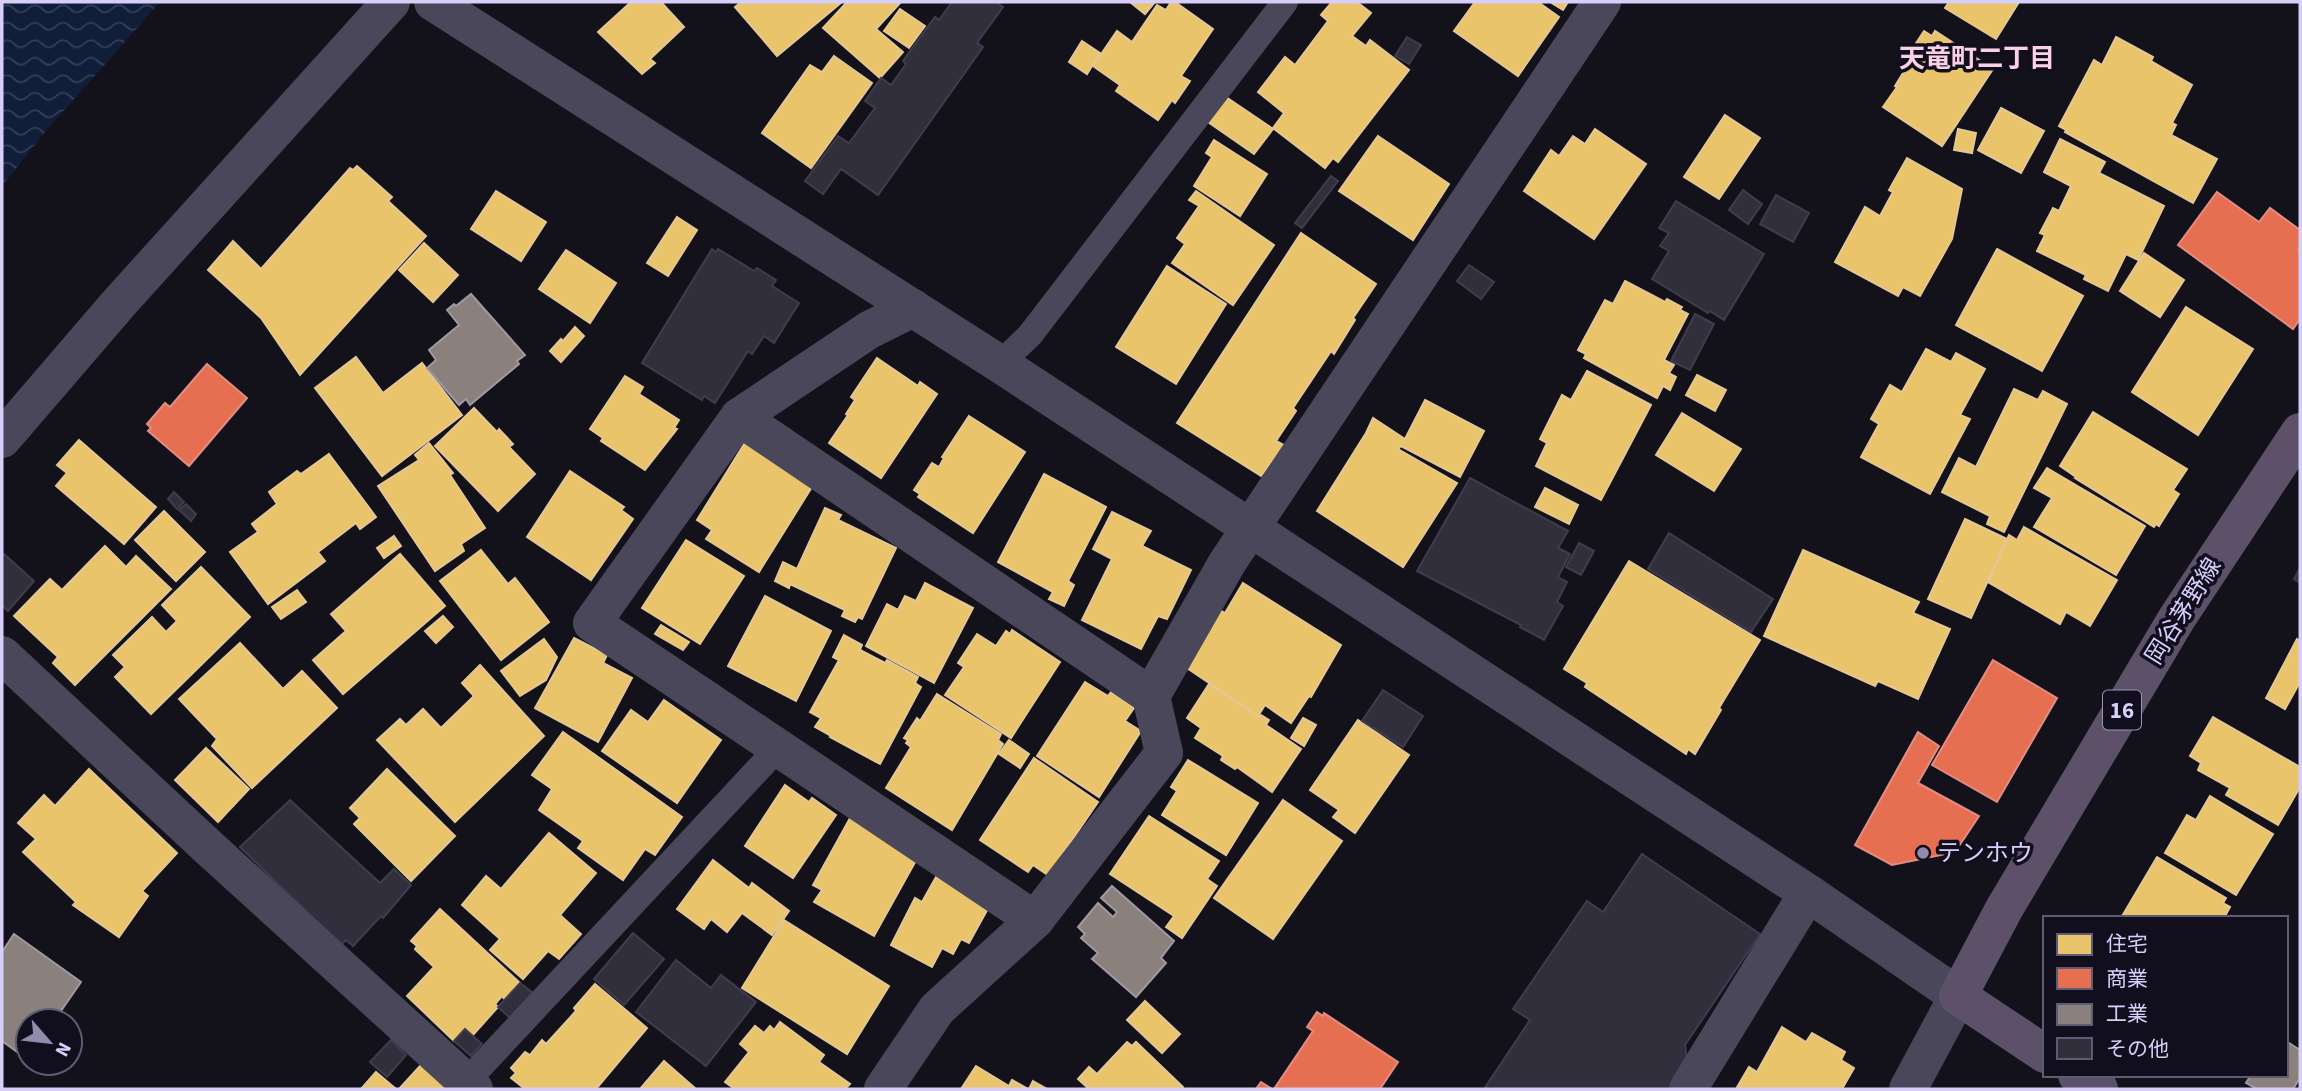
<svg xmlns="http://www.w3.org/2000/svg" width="2302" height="1091" font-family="'Source Sans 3','Noto Sans JP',sans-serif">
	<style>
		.water { fill: url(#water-waves) }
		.homes { fill: #e9c46a; stroke: #e4c795; stroke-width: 2 }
		.shops { fill: #e76f51; stroke: #e28c84; stroke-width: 2 }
		.industry { fill: #8a817c; stroke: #a198a2; stroke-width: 2 }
		.building { fill: #322f3c; stroke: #413c4d; stroke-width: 2 }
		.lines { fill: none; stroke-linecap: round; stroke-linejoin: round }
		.service { stroke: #494759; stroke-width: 26 }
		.minor { stroke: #494759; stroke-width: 38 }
		.tertiary { stroke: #494759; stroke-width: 38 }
		.primary { stroke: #5d516a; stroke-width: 38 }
		.poi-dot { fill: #928cac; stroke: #110e1d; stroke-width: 2.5 }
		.labels { text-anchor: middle; stroke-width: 7; stroke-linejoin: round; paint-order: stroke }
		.shield { fill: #110e1d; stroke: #9c94b8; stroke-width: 2 }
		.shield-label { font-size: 23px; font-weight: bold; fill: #d7cefa }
		.street-label { font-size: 24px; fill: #d7cefa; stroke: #110e1d }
		.poi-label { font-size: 24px; fill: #d7cefa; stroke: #110e1d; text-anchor: start }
		.neighbourhood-label { font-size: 26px; font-weight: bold; fill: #fad0e8; stroke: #110e1d }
	</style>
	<defs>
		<pattern id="water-waves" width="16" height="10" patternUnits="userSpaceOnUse" patternTransform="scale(1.75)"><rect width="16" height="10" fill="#111e3a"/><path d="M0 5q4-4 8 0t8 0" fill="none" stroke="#333e57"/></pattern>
	</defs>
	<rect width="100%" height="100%" fill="#13121a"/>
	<!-- water -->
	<path class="water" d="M2 2H160L45 132 2 186Z"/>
	<!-- homes -->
	<g class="homes">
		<path d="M631 2H661L684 27 650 59 655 63 642 74 598 32Z"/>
		<path d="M741 2H842L777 56 735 7Z"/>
		<path d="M847 2H901L876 29 903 52 880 78 823 28Z"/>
		<path d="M1130 2H1155L1145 14Z"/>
		<path d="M1171 2H1175L1213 29 1181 76 1190 81 1175 103 1172 100 1158 120 1116 91 1120 85 1093 66 1117 31 1132 42 1157 5 1166 10Z"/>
		<path d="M1332 2H1357L1371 13 1352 36 1366 46 1370 40 1409 70 1338 162 1333 158 1325 168 1273 128 1284 113 1258 92 1285 57 1295 65 1328 21 1321 15Z"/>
		<path d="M1475 2H1538L1559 17 1518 76 1454 31Z"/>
		<path d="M1550 2H1568L1563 10Z"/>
		<path d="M1949 2H2019L1996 39 1945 8Z"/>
		<path d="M900 9 925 26 909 48 884 31Z"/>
		<path d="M1924 31 1932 36 1935 31 1993 69 1942 146 1883 107 1897 87 1895 86 1911 60 1907 57Z"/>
		<path d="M2116 37 2153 57 2151 61 2192 85 2172 123 2176 125 2171 135 2217 159 2193 203 2065 132 2066 130 2059 126 2094 60 2102 65Z"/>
		<path d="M1082 41 1100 53 1087 74 1069 62Z"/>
		<path d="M834 56 872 83 811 168 762 133 810 65 822 72Z"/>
		<path d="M1226 97 1273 129 1254 154 1208 122Z"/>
		<path d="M2001 108 2044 131 2021 173 1978 150Z"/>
		<path d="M1725 115 1760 138 1719 199 1684 177Z"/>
		<path d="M1595 129 1646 164 1594 239 1524 191 1551 150 1559 156 1573 136 1585 144Z"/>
		<path d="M1958 129 1976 133 1972 153 1954 150Z"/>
		<path d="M1378 136 1449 184 1413 240 1339 191Z"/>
		<path d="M2060 139 2105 162 2099 173 2164 206 2138 260 2126 254 2108 291 2084 279 2086 275 2037 251 2045 235 2040 233 2053 208 2059 211 2071 186 2044 172Z"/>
		<path d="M1214 140 1267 174 1240 216 1194 186 1212 157 1206 153Z"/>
		<path d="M1907 158 1962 189 1952 239 1920 296 1903 287 1898 296 1835 262 1865 207 1880 216 1893 192 1889 190Z"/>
		<path d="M357 166 392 197 388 201 426 236 300 375 261 318 208 270 233 241 261 269 350 168 353 170Z"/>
		<path d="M496 191 546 222 521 261 471 229Z"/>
		<path d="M1196 191 1274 245 1233 305 1172 263 1185 244 1177 238 1199 206 1189 200Z"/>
		<path d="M677 217 697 230 668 276 647 263Z"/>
		<path d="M1301 233 1376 284 1353 318 1355 320 1334 354 1331 351 1293 408 1296 411 1276 441 1284 445 1261 476 1177 423Z"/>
		<path d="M424 243 458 275 433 302 399 270Z"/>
		<path d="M1997 249 2083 296 2042 371 1956 325Z"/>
		<path d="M566 250 616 283 590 323 539 289Z"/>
		<path d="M2144 253 2184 280 2160 317 2120 291Z"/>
		<path d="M1167 266 1226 304 1176 384 1116 347Z"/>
		<path d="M1625 281 1665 302 1667 299 1682 307 1680 310 1688 314 1664 360 1674 365 1669 373 1676 377 1670 390 1663 386 1657 398 1584 358 1586 354 1578 350 1605 300 1613 304Z"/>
		<path d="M2186 307 2253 349 2198 435 2132 392Z"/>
		<path d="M575 327 584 336 561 362 550 351 561 339 563 341Z"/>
		<path d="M1926 349 1951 362 1956 353 1985 369 1960 415 1970 419 1930 494 1861 457 1879 424 1871 419 1890 385 1902 392Z"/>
		<path d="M356 357 383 393 422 363 462 415 382 476 315 388Z"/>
		<path d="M877 358 918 386 920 382 937 394 881 478 829 443 848 415 846 414 855 400 851 397Z"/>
		<path d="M1587 371 1651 405 1601 500 1536 466 1547 443 1540 439 1562 395 1571 400Z"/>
		<path d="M1697 375 1726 390 1715 411 1686 395Z"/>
		<path d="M625 376 643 387 639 394 679 420 674 428 677 429 645 470 601 441 603 438 590 429Z"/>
		<path d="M2014 389 2038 400 2043 391 2067 404 2004 532 1987 524 1990 516 1942 492 1959 458 1976 467Z"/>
		<path d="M1425 400 1484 431 1460 477 1401 446 1398 449 1457 483 1403 567 1317 511 1366 433 1373 418 1405 439Z"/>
		<path d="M474 408 497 432 499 429 513 444 509 447 535 474 498 511 435 446Z"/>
		<path d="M2093 412 2187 469 2173 490 2179 494 2159 526 2156 524 2154 527 2075 478 2076 477 2060 466Z"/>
		<path d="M1682 413 1741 449 1714 491 1656 455Z"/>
		<path d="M969 416 1025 452 973 533 918 497 920 494 914 490 932 463 939 467 944 458 942 457Z"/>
		<path d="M748 438 815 482 759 572 706 539 712 530 697 520Z"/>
		<path d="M79 440 156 507 124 544 56 486 67 473 57 465Z"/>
		<path d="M429 443 453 473 450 475 485 528 461 544 464 551 435 571 378 486 419 460 415 455Z"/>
		<path d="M329 454 376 517 360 529 356 523 318 552 325 561 268 604 230 552 258 532 252 524 277 504 269 492 297 471 301 474Z"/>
		<path d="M2047 468 2145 526 2116 575 2034 527 2052 498 2034 488Z"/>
		<path d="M570 471 624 507 621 510 633 519 591 580 527 537Z"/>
		<path d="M1044 474 1106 507 1068 581 1074 585 1064 606 1049 599 1053 592 998 562Z"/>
		<path d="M1545 488 1578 505 1569 524 1535 507Z"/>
		<path d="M825 508 841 515 838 520 896 548 862 619 858 617 855 622 842 616 845 610 790 584 789 588 775 581 783 562 797 569Z"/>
		<path d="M164 511 205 552 176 581 135 540Z"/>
		<path d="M1112 512 1151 531 1142 546 1191 570 1167 619 1158 616 1141 649 1082 620 1112 559 1093 549Z"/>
		<path d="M1965 519 2007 539 1971 618 1928 599Z"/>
		<path d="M2024 527 2117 580 2090 626 2066 612 2060 624 1988 582 2009 535 2017 540Z"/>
		<path d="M394 536 401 546 384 558 377 548Z"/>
		<path d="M686 540 744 576 700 644 642 608Z"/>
		<path d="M105 546 126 567 136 556 171 589 75 685 53 663 58 657 14 616 50 579 62 590Z"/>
		<path d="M481 550 508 584 515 578 549 622 501 660 440 581Z"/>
		<path d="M1803 550 1919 602 1913 613 1950 629 1918 699 1878 681 1875 686 1764 636Z"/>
		<path d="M400 554 445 606 343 694 313 660 346 631 331 614Z"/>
		<path d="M1629 561 1760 640 1719 708 1721 710 1695 754 1688 749 1686 754 1585 687 1587 683 1564 669Z"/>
		<path d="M201 567 250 617 151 714 115 677 125 667 113 655 152 617 166 632 177 621 162 605Z"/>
		<path d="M925 583 973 608 934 683 866 646 887 604 898 610 905 596 916 601Z"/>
		<path d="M1243 583 1341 645 1311 697 1309 696 1291 723 1265 705 1258 716 1184 666 1220 610 1225 613Z"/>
		<path d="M297 590 306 602 281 619 272 607Z"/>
		<path d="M765 596 831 631 796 701 728 666Z"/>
		<path d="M443 616 453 627 436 643 425 631Z"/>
		<path d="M661 625 689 642 683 650 655 634Z"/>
		<path d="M1012 630 1060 662 1011 738 945 695 964 667 958 663 977 634 996 646 1006 631 1010 634Z"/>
		<path d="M844 635 862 645 860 650 885 663 887 660 918 677 915 683 921 687 880 764 830 737 831 736 815 727 821 718 810 712 839 660 833 657Z"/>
		<path d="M574 638 607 655 603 663 632 678 598 742 535 708Z"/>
		<path d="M544 639 557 657 546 680 520 696 501 671Z"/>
		<path d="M2297 639 2300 641V682L2285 709 2266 698Z"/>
		<path d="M240 643 283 689 302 671 337 708 252 788 212 746 217 739 179 699Z"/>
		<path d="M480 665 544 736 455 822 377 740 400 719 406 725 423 709 441 728 474 696 462 683Z"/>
		<path d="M1085 682 1108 696 1111 692 1134 708 1125 721 1141 731 1099 797 1037 756Z"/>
		<path d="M1209 684 1259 717 1261 715 1269 720 1266 725 1301 749 1272 792 1237 767 1235 769 1221 760 1223 756 1195 738 1201 728 1187 718Z"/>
		<path d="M937 694 1001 734 998 740 1003 744 952 830 886 788 911 747 906 743 908 740 904 738 917 718 920 721Z"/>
		<path d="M664 700 721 740 677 803 602 751 631 710 648 722Z"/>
		<path d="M2213 717 2300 767V787L2278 825 2226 795 2230 788 2198 770 2201 763 2190 756Z"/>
		<path d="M1303 718 1316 725 1304 746 1291 738Z"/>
		<path d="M1358 720 1409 755 1355 833 1333 817 1339 810 1310 790Z"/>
		<path d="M563 732 682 817 655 855 645 849 623 880 578 848 583 841 539 810 552 789 532 775Z"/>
		<path d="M1009 740 1029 754 1020 768 999 754Z"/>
		<path d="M206 748 249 789 218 822 175 780Z"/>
		<path d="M1034 758 1098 802 1048 875 1033 865 1028 872 980 840Z"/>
		<path d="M1188 760 1258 803 1226 855 1162 815 1177 791 1171 787Z"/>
		<path d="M89 769 177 853 142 891 148 896 119 937 73 905 76 902 23 852 36 839 18 823 44 795 55 806Z"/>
		<path d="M387 769 455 836 411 881 354 824 360 818 350 808Z"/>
		<path d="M785 785 809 802 812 798 836 815 793 878 745 846Z"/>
		<path d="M2210 796 2273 834 2236 895 2165 853 2187 815 2196 820Z"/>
		<path d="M1283 800 1342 841 1273 939 1214 898Z"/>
		<path d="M1149 816 1219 861 1207 879 1217 886 1182 938 1166 927 1174 916 1110 874Z"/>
		<path d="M850 818 918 857 874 936 814 902 822 890 813 885Z"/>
		<path d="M549 833 596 873 560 915 581 934 559 959 548 951 523 979 490 950 500 939 462 905 486 876 501 889Z"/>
		<path d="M2157 857 2226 898 2223 903 2230 907 2224 918H2121Z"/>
		<path d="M713 860 749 888 752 883 789 911 772 935 742 913 727 932 711 919 704 929 677 909Z"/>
		<path d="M936 877 990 905 969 943 961 939 953 954 942 948 932 967 891 945 915 898 922 902Z"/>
		<path d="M440 909 520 983 505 1000 502 996 495 1004 498 1007 472 1036 465 1029 454 1041 407 996 434 967 415 949 417 946 411 941Z"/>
		<path d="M784 920 889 986 847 1054 742 988Z"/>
		<path d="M595 984 647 1028 596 1089H525L511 1078 516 1073 511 1068 525 1052 530 1055 542 1040 546 1044 576 1011 574 1008Z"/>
		<path d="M1145 1001 1180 1034 1162 1053 1127 1020Z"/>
		<path d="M780 1022 824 1055 819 1062 850 1084 845 1089H735L725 1082 749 1052 740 1044 755 1026 764 1033 770 1026 774 1030Z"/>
		<path d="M1782 1027 1806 1042 1812 1033 1845 1052 1841 1060 1854 1068 1842 1089H1736L1749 1067 1757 1072Z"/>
		<path d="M1127 1042 1132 1046 1136 1042 1183 1087 1181 1089H1089L1078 1079 1089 1067 1097 1074Z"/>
		<path d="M664 1061 696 1089H640Z"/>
		<path d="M421 1065 449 1089H399Z"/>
		<path d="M976 1066 1009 1086 1012 1080 1028 1089H961Z"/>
		<path d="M376 1072 396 1089H361Z"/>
		<path d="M1033 1081 1047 1089H1029Z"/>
	</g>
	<!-- shops -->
	<g class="shops">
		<path d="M2217 192 2259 222 2270 208 2300 230V247L2298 250 2300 251V319L2293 329 2178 245Z"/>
		<path d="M207 364 247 398 189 466 148 431 151 428 147 424 165 403 170 407Z"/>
		<path d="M1993 660 2057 698 1997 802 1932 765Z"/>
		<path d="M1918 732 1939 746 1918 783 1979 816 1955 852 1892 865 1855 845Z"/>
		<path d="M1317 1012 1323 1016 1324 1013 1398 1062 1380 1089H1274L1313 1031 1307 1027Z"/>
		<path d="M1261 1082 1272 1089H1256Z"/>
	</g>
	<!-- industry -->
	<g class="industry">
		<path d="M471 294 525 355 517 361 519 364 470 405 466 399 459 405 427 368 436 360 429 350 459 325 447 310 454 304 456 306Z"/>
		<path d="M1112 886 1174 941 1161 958 1166 963 1136 997 1092 959 1098 953 1081 938 1085 934 1078 927 1098 903 1113 917 1117 912 1101 898Z"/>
		<path d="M14 934 81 982 54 1021H28L27 1059 2 1041V952Z"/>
		<path d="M2286 1041 2300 1050V1078L2293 1089H2257L2246 1083 2251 1075H2286Z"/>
	</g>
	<!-- building -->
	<g class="building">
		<path d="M952 2H996L1003 7 977 43 983 47 878 195 841 169 823 194 805 181 838 136 849 143 875 108 865 101 881 78 891 85 906 64 903 61 935 17 939 20Z"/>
		<path d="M1407 37 1421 45 1409 64 1395 56Z"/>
		<path d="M1331 176 1338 181 1302 228 1295 223Z"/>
		<path d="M1743 190 1762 204 1748 224 1729 210Z"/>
		<path d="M1776 195 1809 213 1793 242 1760 224Z"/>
		<path d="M1676 201 1764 254 1724 320 1710 311 1708 313 1652 279 1669 251 1660 246 1669 233 1659 228Z"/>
		<path d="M712 249 716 252 718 249 754 271 757 268 776 280 772 286 799 303 774 343 764 336 752 354 748 351 715 403 704 396 702 400 642 363Z"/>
		<path d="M1469 265 1494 282 1481 299 1457 281Z"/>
		<path d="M1695 314 1714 324 1690 370 1671 361Z"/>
		<path d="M1470 478 1568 531 1558 548 1570 554 1558 577 1567 582 1557 602 1563 606 1544 640 1520 627 1521 625 1417 571Z"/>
		<path d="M174 492 184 502 177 509 168 499Z"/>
		<path d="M186 504 196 514 191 521 179 510Z"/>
		<path d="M1669 533 1773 599 1751 632 1648 569Z"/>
		<path d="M1579 543 1594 551 1581 575 1566 567Z"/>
		<path d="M4 554 34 581 8 611 2 605V556Z"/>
		<path d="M2300 568V583L2294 579Z"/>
		<path d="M1383 690 1423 716 1403 747 1362 721Z"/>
		<path d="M290 800 380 883 394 869 411 885 383 918 381 916 353 946 346 940 341 945 240 847Z"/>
		<path d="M1642 854 1760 934 1685 1045 1689 1074 1679 1089H1484L1530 1020 1513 1009 1587 901 1603 912Z"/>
		<path d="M633 933 664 959 624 1005 594 979Z"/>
		<path d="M676 960 711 988 721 975 756 1002 706 1066 636 1012Z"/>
		<path d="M520 983 533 993 510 1018 498 1007Z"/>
		<path d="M465 1029 482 1044 471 1056 454 1041Z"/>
		<path d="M391 1040 406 1055 387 1077 370 1062Z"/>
	</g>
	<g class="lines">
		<!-- service -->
		<g class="service">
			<path d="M1000 364 1030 335 1285 2"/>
			<path d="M466 1082 778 748"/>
		</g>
		<!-- minor -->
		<g class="minor">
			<path d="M739 417 869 330 913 308"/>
			<path d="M2 655 207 846 474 1089"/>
			<path d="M1035 920 592 623 739 417 1151 696"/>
			<path d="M883 1089 937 1009 1035 920 1164 753 1151 696 1227 563 1602 2"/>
			<path d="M1688 1089 1808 893"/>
		</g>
		<!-- tertiary -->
		<g class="tertiary">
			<path d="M433 2 1000 364 1808 893 1958 996 1908 1089"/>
			<path d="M2 439 119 303 391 2"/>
		</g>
		<!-- primary -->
		<g class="primary">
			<path d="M2045 1054 1958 996 2004 909 2177 618 2300 432"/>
			<path d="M2077 1075 2099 1089"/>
		</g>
	</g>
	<!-- markers -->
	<circle class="poi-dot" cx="1923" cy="853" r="7"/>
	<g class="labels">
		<!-- shield labels -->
		<rect class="shield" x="2103" y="690.5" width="38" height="39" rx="5"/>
		<g class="shield-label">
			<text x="2122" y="718">16</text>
		</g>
		<!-- street labels -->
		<g class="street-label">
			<text transform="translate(2183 611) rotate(-58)" y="8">岡谷茅野線</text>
		</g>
		<!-- poi labels -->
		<g class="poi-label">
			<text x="1937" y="861">テンホウ</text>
		</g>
		<!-- neighbourhood labels -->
		<g class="neighbourhood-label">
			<text x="1977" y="67">天竜町二丁目</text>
		</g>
	</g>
	<!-- border -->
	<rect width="2302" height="1091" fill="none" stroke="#d7cefa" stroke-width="7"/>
	<!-- legend -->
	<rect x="2043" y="916" width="245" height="161" fill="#110e1d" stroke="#605b75" stroke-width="2"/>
	<rect x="2057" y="934" width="35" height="21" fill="#e9c46a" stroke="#605b75" stroke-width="2"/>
	<text x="2106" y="951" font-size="21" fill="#d7cefa">住宅</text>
	<rect x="2057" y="968" width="35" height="21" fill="#e76f51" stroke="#605b75" stroke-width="2"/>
	<text x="2106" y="986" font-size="21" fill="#d7cefa">商業</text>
	<rect x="2057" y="1004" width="35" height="21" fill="#8a817c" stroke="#605b75" stroke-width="2"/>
	<text x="2106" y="1021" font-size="21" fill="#d7cefa">工業</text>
	<rect x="2057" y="1038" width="35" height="21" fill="#322f3c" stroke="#605b75" stroke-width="2"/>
	<text x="2106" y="1056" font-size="21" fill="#d7cefa">その他</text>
	<!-- north arrow -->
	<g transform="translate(49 1042) rotate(118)"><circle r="33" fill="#110e1d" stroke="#605b75" stroke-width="2"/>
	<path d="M0-5L12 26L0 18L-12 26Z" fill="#928cac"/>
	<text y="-10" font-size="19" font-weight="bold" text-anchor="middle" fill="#d7cefa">N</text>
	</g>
</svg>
